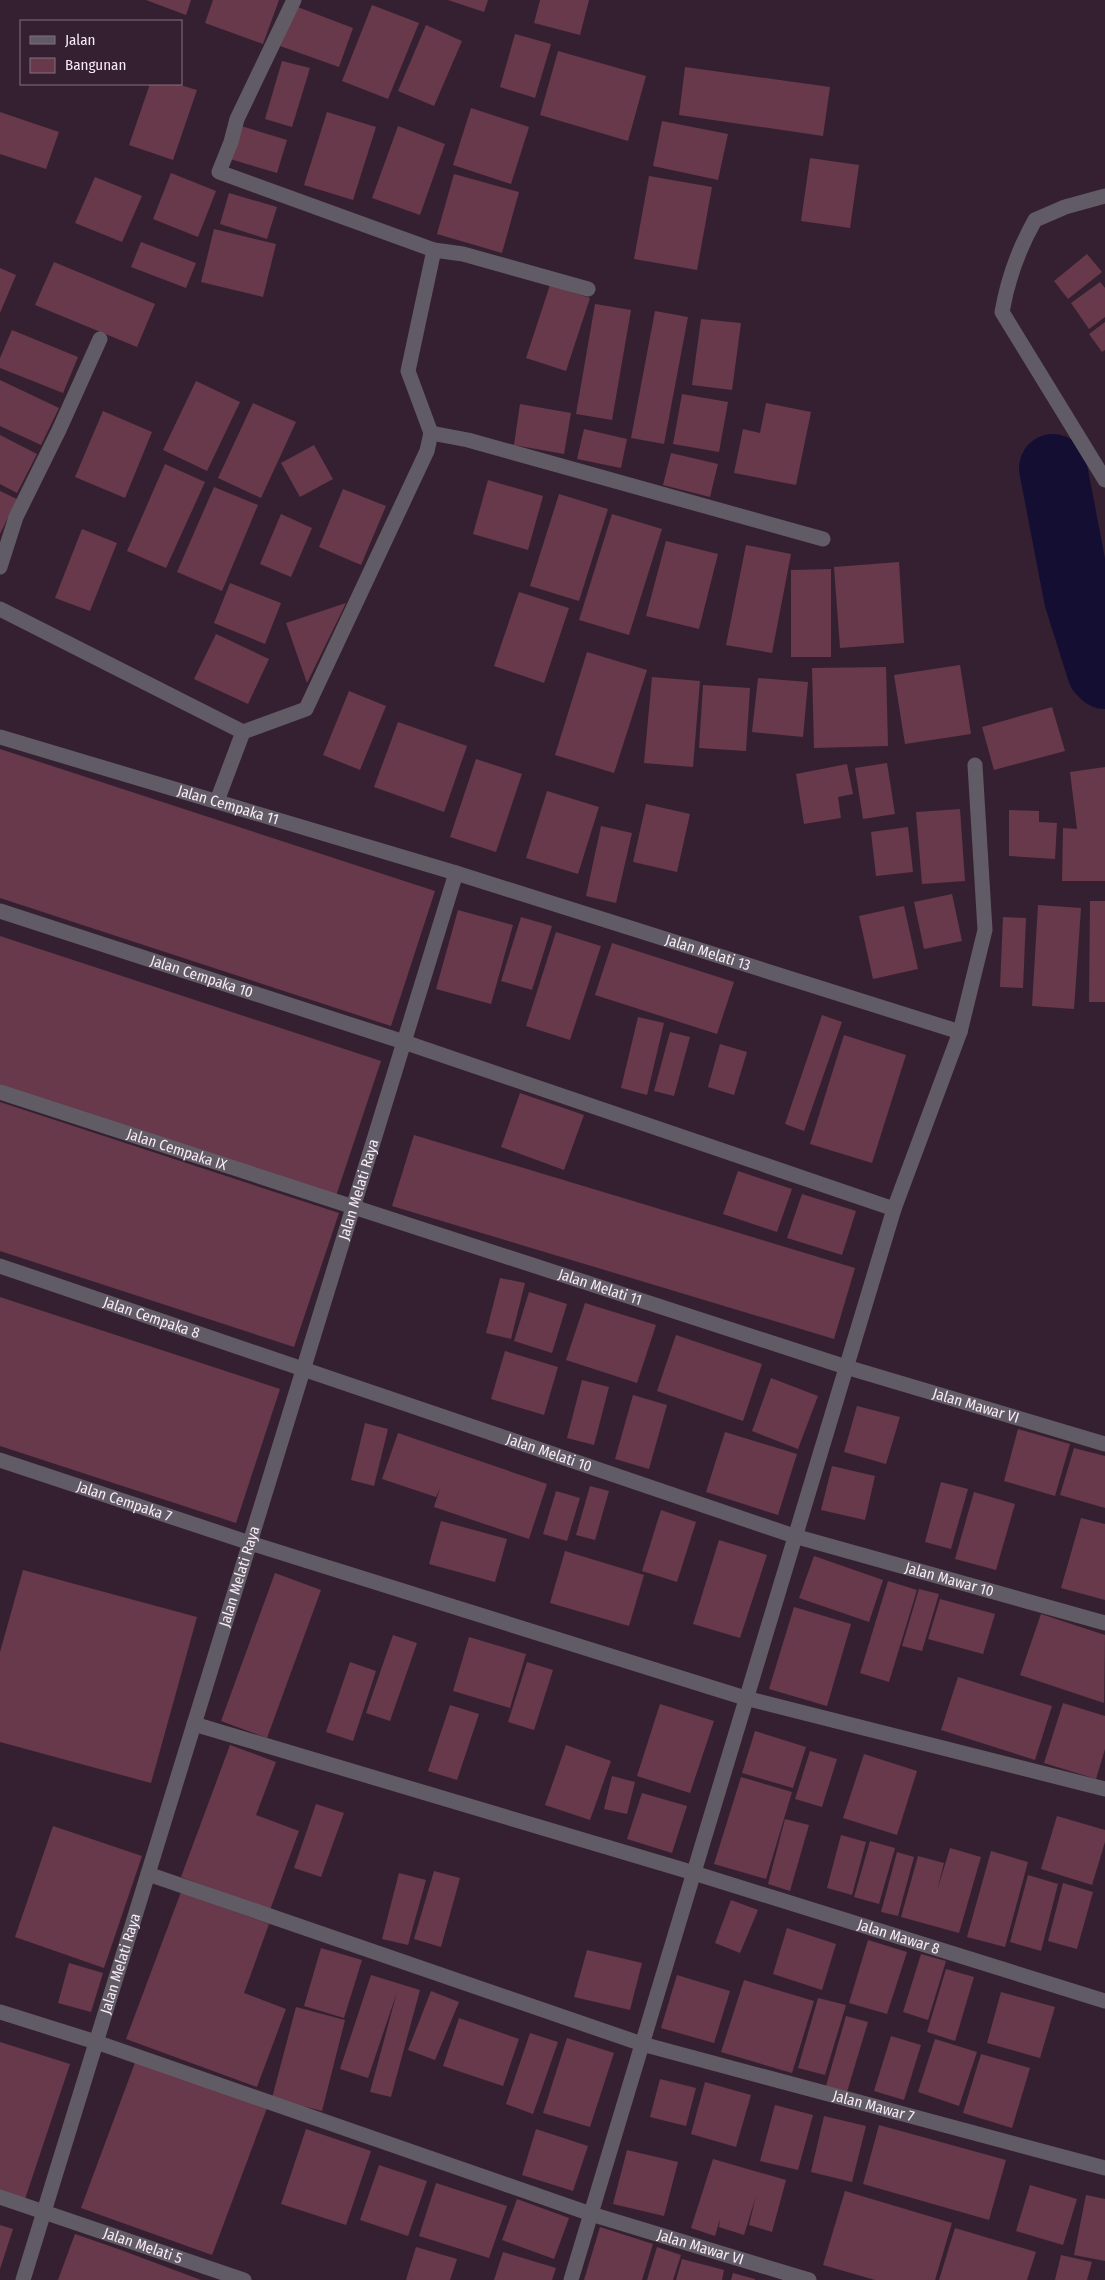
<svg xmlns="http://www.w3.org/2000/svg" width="1105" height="2280" font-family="'Fira Sans Condensed',sans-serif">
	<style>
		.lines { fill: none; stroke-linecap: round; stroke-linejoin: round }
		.river { stroke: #140e33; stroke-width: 68 }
		.building { fill: #67394a }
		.minor { stroke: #615b66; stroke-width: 15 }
		.labels { text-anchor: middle; stroke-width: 4.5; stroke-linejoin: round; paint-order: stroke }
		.street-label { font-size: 15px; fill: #f8eaf5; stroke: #352031 }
	</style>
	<rect width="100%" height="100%" fill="#352031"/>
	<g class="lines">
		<!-- river -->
		<path class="river" d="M1053 468 1078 598 1101 671 1105 675"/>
	</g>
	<!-- building -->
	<g class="building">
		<path d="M146 0H191L186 15Z"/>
		<path d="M213 0H279L263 44 205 23Z"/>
		<path d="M448 0H488L484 12Z"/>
		<path d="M540 0H589L580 35 534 23Z"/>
		<path d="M372 5 419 23 388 99 342 81Z"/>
		<path d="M295 6 353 28 339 67 280 46Z"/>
		<path d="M426 25 462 41 434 106 398 91Z"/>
		<path d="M515 34 551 44 535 98 500 87Z"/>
		<path d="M558 51 646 76 628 141 540 115Z"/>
		<path d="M282 61 310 68 292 127 265 119Z"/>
		<path d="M685 67 830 87 823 136 679 115Z"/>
		<path d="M150 84H177L197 90 173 160 129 145Z"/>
		<path d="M471 108 529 127 511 184 453 165Z"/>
		<path d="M0 112 59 132 46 169 0 154Z"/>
		<path d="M327 112 376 127 353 200 304 185Z"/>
		<path d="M662 121 728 134 718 180 653 166Z"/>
		<path d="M241 126 287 140 277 173 230 159Z"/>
		<path d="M398 126 445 144 420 215 372 198Z"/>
		<path d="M810 158 859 165 850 228 801 221Z"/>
		<path d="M171 173 216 191 198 237 153 219Z"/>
		<path d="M454 174 519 192 502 253 437 234Z"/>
		<path d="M649 176 712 187 697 270 634 259Z"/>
		<path d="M95 177 142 196 122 242 75 223Z"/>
		<path d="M229 193 277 207 267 239 220 224Z"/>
		<path d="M214 229 276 244 263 297 201 282Z"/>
		<path d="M141 242 196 263 186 288 131 267Z"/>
		<path d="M1087 254 1102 272 1068 299 1054 281Z"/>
		<path d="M54 262 155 304 137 347 35 305Z"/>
		<path d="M0 268 16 275 0 313Z"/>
		<path d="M1100 282 1105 288V317L1089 329 1071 303Z"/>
		<path d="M550 285 590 298 566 371 526 358Z"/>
		<path d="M595 304 631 310 612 420 576 414Z"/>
		<path d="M655 311 688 317 664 444 631 438Z"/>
		<path d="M701 319 741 323 732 390 692 385Z"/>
		<path d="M1105 322V350L1102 352 1089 334Z"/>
		<path d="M12 330 78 357 63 393 0 368V358Z"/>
		<path d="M0 380 59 408 41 445 0 426Z"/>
		<path d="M196 381 240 402 207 471 163 450Z"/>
		<path d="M682 394 728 402 719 452 673 444Z"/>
		<path d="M253 403 296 422 261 498 218 478Z"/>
		<path d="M766 403 811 412 796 485 734 473 743 429 760 433Z"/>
		<path d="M520 404 571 413 564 454 514 445Z"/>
		<path d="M103 411 152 432 125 498 75 477Z"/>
		<path d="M584 429 627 439 621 468 577 459Z"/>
		<path d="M0 435 37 454 17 493 0 484Z"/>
		<path d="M314 445 333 479 300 497 281 463Z"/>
		<path d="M671 453 718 464 710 497 663 485Z"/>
		<path d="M165 464 205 482 166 568 127 551Z"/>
		<path d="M488 480 543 496 528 550 473 534Z"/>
		<path d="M214 487 258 505 222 591 177 572Z"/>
		<path d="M343 489 386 506 361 565 319 547Z"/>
		<path d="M0 491 17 499 0 534Z"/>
		<path d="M559 494 608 509 579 601 530 586Z"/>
		<path d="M281 514 312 528 291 577 260 564Z"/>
		<path d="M612 514 662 529 629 635 579 620Z"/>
		<path d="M82 529 117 543 90 611 55 598Z"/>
		<path d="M666 541 718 554 699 629 646 616Z"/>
		<path d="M746 545 791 554 772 653 726 645Z"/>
		<path d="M899 562 904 643 840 648 834 567Z"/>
		<path d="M831 569V657H791V570Z"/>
		<path d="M230 583 281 603 265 644 214 623Z"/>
		<path d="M519 592 569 608 544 683 494 666Z"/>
		<path d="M346 603 307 683 286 623Z"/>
		<path d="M216 634 269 659 248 704 194 679Z"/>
		<path d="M587 652 647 670 614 773 555 755Z"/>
		<path d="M960 665 971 734 905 744 894 675Z"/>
		<path d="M886 667 888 746 814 748 812 668Z"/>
		<path d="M652 677 700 681 693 767 644 763Z"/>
		<path d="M758 678 808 682 803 737 752 732Z"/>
		<path d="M703 685 750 688 746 751 699 748Z"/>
		<path d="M349 691 386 706 360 770 323 755Z"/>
		<path d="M1052 707 1065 751 994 770 982 727Z"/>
		<path d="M398 722 467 746 444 812 374 787Z"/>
		<path d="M0 749 435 891 391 1026 0 898Z"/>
		<path d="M476 759 522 774 496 852 450 837Z"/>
		<path d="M887 763 895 814 863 819 855 768Z"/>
		<path d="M847 764 853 794 838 797 841 818 804 824 796 774Z"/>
		<path d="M1105 767V881H1062L1063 828 1077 829 1070 772Z"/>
		<path d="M547 791 599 807 578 874 526 858Z"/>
		<path d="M646 804 690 814 677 872 633 862Z"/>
		<path d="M960 809 965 881 922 884 916 812Z"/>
		<path d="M1009 810 1039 811V822L1057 823 1055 859 1009 856Z"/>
		<path d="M601 826 632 833 616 903 586 896Z"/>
		<path d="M908 827 913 872 876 876 871 832Z"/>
		<path d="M952 894 962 941 924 949 914 902Z"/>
		<path d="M1090 901H1105V1002H1089Z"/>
		<path d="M1038 905 1081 908 1074 1009 1032 1006Z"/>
		<path d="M904 906 918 969 873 979 859 916Z"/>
		<path d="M458 910 513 925 491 1004 436 989Z"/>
		<path d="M521 917 552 926 532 990 501 981Z"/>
		<path d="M1003 917 1026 918 1023 988 1000 987Z"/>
		<path d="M556 932 601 946 570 1040 526 1026Z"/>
		<path d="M0 936 381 1061 336 1196 0 1086Z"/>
		<path d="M612 943 734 982 717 1034 595 995Z"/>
		<path d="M822 1015 842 1022 804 1131 785 1124Z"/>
		<path d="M638 1017 664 1023 647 1095 621 1088Z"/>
		<path d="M670 1032 690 1037 674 1096 654 1091Z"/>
		<path d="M844 1035 906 1055 872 1163 810 1144Z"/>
		<path d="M720 1044 747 1052 734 1095 708 1087Z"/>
		<path d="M520 1093 584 1115 564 1170 501 1147Z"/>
		<path d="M0 1102 339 1213 294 1347 0 1251Z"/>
		<path d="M414 1135 855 1268 834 1339 392 1206Z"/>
		<path d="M738 1171 792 1189 777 1232 723 1214Z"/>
		<path d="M802 1194 856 1211 842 1255 787 1238Z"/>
		<path d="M500 1278 525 1283 511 1339 486 1333Z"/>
		<path d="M529 1292 567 1304 552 1353 514 1341Z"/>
		<path d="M0 1297 280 1389 236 1523 0 1446Z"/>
		<path d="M585 1303 656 1325 637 1383 566 1360Z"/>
		<path d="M676 1335 762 1364 743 1421 657 1391Z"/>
		<path d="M505 1351 558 1367 544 1415 491 1399Z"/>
		<path d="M771 1378 818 1396 798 1449 752 1431Z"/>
		<path d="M582 1380 609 1387 594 1445 567 1438Z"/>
		<path d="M633 1395 667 1405 649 1469 615 1459Z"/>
		<path d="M857 1406 900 1417 886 1464 844 1452Z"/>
		<path d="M365 1423 388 1429 374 1486 351 1480Z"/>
		<path d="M1018 1429 1070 1444 1055 1496 1004 1481Z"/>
		<path d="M725 1432 797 1454 778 1515 706 1492Z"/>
		<path d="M398 1433 547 1484 529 1539 434 1507 440 1488 436 1497 382 1479Z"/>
		<path d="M1074 1448 1105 1456V1508L1060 1495Z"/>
		<path d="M832 1466 875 1476 865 1520 821 1510Z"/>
		<path d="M941 1482 968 1489 951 1549 925 1542Z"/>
		<path d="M590 1486 609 1491 595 1540 576 1535Z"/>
		<path d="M556 1491 580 1498 567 1541 543 1534Z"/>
		<path d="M974 1492 1015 1504 996 1570 955 1559Z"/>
		<path d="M661 1510 696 1522 677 1582 642 1571Z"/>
		<path d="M1081 1518 1105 1524V1600L1061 1588Z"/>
		<path d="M441 1521 507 1539 495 1582 429 1564Z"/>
		<path d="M719 1540 767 1555 740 1638 693 1624Z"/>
		<path d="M565 1551 644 1575 629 1626 550 1603Z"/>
		<path d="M814 1556 883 1580 869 1622 799 1598Z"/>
		<path d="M23 1570 197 1617 151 1783 0 1742V1652Z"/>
		<path d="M275 1573 321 1590 267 1738 221 1721Z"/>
		<path d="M888 1581 917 1590 889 1682 860 1673Z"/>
		<path d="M919 1589 939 1594 922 1651 902 1646Z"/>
		<path d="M940 1599 995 1614 983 1654 928 1639Z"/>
		<path d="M794 1607 851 1624 827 1706 769 1689Z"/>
		<path d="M1041 1614 1105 1635 1104 1703 1020 1675Z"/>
		<path d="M393 1635 417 1643 390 1721 366 1713Z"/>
		<path d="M469 1637 526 1654 510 1708 453 1691Z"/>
		<path d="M350 1662 376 1671 353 1741 326 1732Z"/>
		<path d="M527 1662 553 1670 534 1730 508 1722Z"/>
		<path d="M958 1677 1052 1706 1035 1760 941 1730Z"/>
		<path d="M1063 1703 1105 1716V1749L1096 1779 1044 1763Z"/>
		<path d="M660 1704 714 1721 690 1793 637 1776Z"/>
		<path d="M450 1705 479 1714 457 1780 428 1771Z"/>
		<path d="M755 1731 806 1747 793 1788 742 1773Z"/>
		<path d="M230 1745 276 1762 256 1815 299 1831 270 1910 181 1877Z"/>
		<path d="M566 1745 611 1761 590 1820 545 1805Z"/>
		<path d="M810 1751 837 1759 822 1807 795 1799Z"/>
		<path d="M864 1754 917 1771 897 1835 843 1818Z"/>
		<path d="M612 1776 635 1782 627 1814 604 1809Z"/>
		<path d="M741 1777 792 1792 766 1879 714 1864Z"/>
		<path d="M642 1793 687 1806 672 1853 627 1839Z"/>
		<path d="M316 1804 344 1813 321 1877 294 1868Z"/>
		<path d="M1057 1816 1105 1830V1842L1092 1885 1041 1869Z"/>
		<path d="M785 1819 809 1825 790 1891 768 1884Z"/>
		<path d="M53 1826 142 1856 104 1968 15 1937Z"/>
		<path d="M841 1835 866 1842 852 1895 827 1888Z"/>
		<path d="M870 1841 895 1848 879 1904 854 1897Z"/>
		<path d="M950 1848 981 1857 959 1933 901 1917 918 1856 944 1863 937 1891Z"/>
		<path d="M991 1851 1028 1862 1005 1947 967 1937Z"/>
		<path d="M897 1852 914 1857 898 1916 881 1912Z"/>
		<path d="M434 1871 460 1878 441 1947 414 1939Z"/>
		<path d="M399 1873 426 1880 408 1945 382 1939Z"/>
		<path d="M1028 1875 1058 1884 1041 1951 1010 1942Z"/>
		<path d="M1063 1883 1093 1892 1077 1949 1048 1941Z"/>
		<path d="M181 1892 269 1924 244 1993 286 2009 257 2087 126 2039Z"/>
		<path d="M731 1900 758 1910 740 1953 715 1943Z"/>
		<path d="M787 1928 836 1944 822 1990 773 1974Z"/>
		<path d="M868 1940 907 1952 887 2014 849 2003Z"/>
		<path d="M321 1948 362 1960 344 2018 304 2006Z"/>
		<path d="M587 1950 642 1963 630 2010 574 1997Z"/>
		<path d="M921 1954 946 1961 928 2020 903 2012Z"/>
		<path d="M69 1963 103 1973 91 2012 58 2003Z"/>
		<path d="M946 1969 974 1977 955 2041 927 2032Z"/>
		<path d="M371 1975 420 1990 391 2097 370 2092 397 1992 368 2078 340 2069Z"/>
		<path d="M677 1975 730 1991 714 2043 661 2028Z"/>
		<path d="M744 1980 814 2001 792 2073 721 2052Z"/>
		<path d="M431 1991 459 2002 435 2060 408 2050Z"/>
		<path d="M1001 1992 1055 2007 1040 2058 987 2043Z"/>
		<path d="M818 1998 846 2005 825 2075 798 2068Z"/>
		<path d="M296 2007 345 2020 322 2111 272 2098Z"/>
		<path d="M846 2016 868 2022 847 2092 826 2086Z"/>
		<path d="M459 2018 519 2039 503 2086 443 2066Z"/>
		<path d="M530 2033 558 2042 533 2114 506 2104Z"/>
		<path d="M891 2036 921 2045 904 2100 874 2091Z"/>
		<path d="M567 2038 614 2053 590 2127 543 2113Z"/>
		<path d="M935 2039 977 2052 959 2106 918 2092Z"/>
		<path d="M0 2042 70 2064 25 2199 0 2191Z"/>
		<path d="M981 2054 1030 2068 1012 2128 963 2113Z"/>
		<path d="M136 2060 267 2108 212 2255 81 2208Z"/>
		<path d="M660 2079 696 2088 686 2126 650 2117Z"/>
		<path d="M705 2082 751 2095 736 2147 691 2134Z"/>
		<path d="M775 2105 813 2115 798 2170 760 2161Z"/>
		<path d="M824 2116 866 2126 852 2182 811 2172Z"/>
		<path d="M879 2125 1006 2160 989 2220 863 2184Z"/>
		<path d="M306 2129 371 2151 346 2225 281 2204Z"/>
		<path d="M536 2129 588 2146 573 2191 522 2175Z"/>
		<path d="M627 2150 678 2162 664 2216 613 2204Z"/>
		<path d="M713 2159 786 2180 772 2232 749 2225 756 2196 744 2235 719 2227 720 2219 715 2236 691 2228Z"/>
		<path d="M379 2165 427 2181 408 2236 360 2220Z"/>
		<path d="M436 2183 507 2206 489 2258 419 2236Z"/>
		<path d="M1030 2185 1077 2199 1063 2245 1016 2231Z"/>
		<path d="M845 2191 952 2223 935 2280H875L823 2265Z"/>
		<path d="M1086 2195 1105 2199V2261L1074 2255Z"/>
		<path d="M517 2199 569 2218 554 2259 502 2240Z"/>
		<path d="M0 2225 13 2229 0 2269Z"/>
		<path d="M600 2227 653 2244 642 2280H584Z"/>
		<path d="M955 2228 1036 2252 1027 2280H939Z"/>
		<path d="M75 2234 121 2250 201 2280H58Z"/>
		<path d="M416 2247 457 2259 450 2280H406Z"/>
		<path d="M657 2247 681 2255 673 2280H647Z"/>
		<path d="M503 2252 556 2268 552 2280H494Z"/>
		<path d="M1061 2255 1092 2262 1087 2280H1055Z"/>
		<path d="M682 2259 724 2270 722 2280H676Z"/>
		<path d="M733 2273 755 2279V2280H731Z"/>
	</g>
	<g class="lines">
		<!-- minor -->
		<g class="minor">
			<path d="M294 0 237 119 231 142 219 172 434 250 463 254 588 289"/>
			<path d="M1105 196 1065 207 1035 220C1018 250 1008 278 1002 312L1105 480"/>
			<path d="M431 433 468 440 823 539"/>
			<path d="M0 567 16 517 59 430 100 339"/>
			<path d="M0 609 243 732 306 709 427 451 431 433 408 371 434 250"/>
			<path id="s1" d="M0 737 456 873 960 1032"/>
			<path d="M217 801 243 732"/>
			<path id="s2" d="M0 911 404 1042 894 1209"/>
			<path id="s3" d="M0 1092 846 1367 1105 1444"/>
			<path id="s4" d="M0 1266 794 1536 1105 1623"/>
			<path id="s5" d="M0 1460 250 1543 745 1698 1105 1789"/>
			<path id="s6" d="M194 1724 694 1873 1105 2001"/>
			<path id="s7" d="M148 1874 642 2044 1105 2168"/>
			<path id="s8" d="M0 2012 96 2042 591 2214 809 2280"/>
			<path id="s9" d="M0 2197 244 2280"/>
			<path id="s10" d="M23 2280 456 873"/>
			<path d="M571 2280 894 1209 960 1032 985 930 975 765"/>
		</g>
	</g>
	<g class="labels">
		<!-- street labels -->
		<g class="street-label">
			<text dy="5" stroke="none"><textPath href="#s1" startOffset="238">Jalan Cempaka 11</textPath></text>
			<text dy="5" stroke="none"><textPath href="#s1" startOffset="740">Jalan Melati 13</textPath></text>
			<text dy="5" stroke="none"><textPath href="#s2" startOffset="212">Jalan Cempaka 10</textPath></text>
			<text dy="5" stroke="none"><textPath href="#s3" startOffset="186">Jalan Cempaka IX</textPath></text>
			<text dy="5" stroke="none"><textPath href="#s10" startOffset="1141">Jalan Melati Raya</textPath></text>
			<text dy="5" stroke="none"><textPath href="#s3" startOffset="631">Jalan Melati 11</textPath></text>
			<text dy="5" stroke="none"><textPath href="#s4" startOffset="160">Jalan Cempaka 8</textPath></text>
			<text dy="5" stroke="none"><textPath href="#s3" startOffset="1025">Jalan Mawar VI</textPath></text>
			<text dy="5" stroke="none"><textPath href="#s4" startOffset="580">Jalan Melati 10</textPath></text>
			<text dy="5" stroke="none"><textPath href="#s5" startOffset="131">Jalan Cempaka 7</textPath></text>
			<text dy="5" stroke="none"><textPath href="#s10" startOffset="736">Jalan Melati Raya</textPath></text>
			<text dy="5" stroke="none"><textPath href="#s4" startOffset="1000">Jalan Mawar 10</textPath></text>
			<text dy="5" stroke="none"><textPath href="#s6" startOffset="736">Jalan Mawar 8</textPath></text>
			<text dy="5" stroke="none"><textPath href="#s10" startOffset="331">Jalan Melati Raya</textPath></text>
			<text dy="5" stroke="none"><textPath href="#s7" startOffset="762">Jalan Mawar 7</textPath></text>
			<text dy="5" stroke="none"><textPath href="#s9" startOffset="151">Jalan Melati 5</textPath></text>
			<text dy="5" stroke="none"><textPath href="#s8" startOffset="739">Jalan Mawar VI</textPath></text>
		</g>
	</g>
	<!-- legend -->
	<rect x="20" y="20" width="162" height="65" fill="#352031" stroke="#83717f"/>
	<rect x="30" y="36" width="25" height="8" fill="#615b66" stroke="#83717f"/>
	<text x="65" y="45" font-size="15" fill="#f8eaf5">Jalan</text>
	<rect x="30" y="58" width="25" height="15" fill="#67394a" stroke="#83717f"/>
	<text x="65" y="70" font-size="15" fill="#f8eaf5">Bangunan</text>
</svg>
